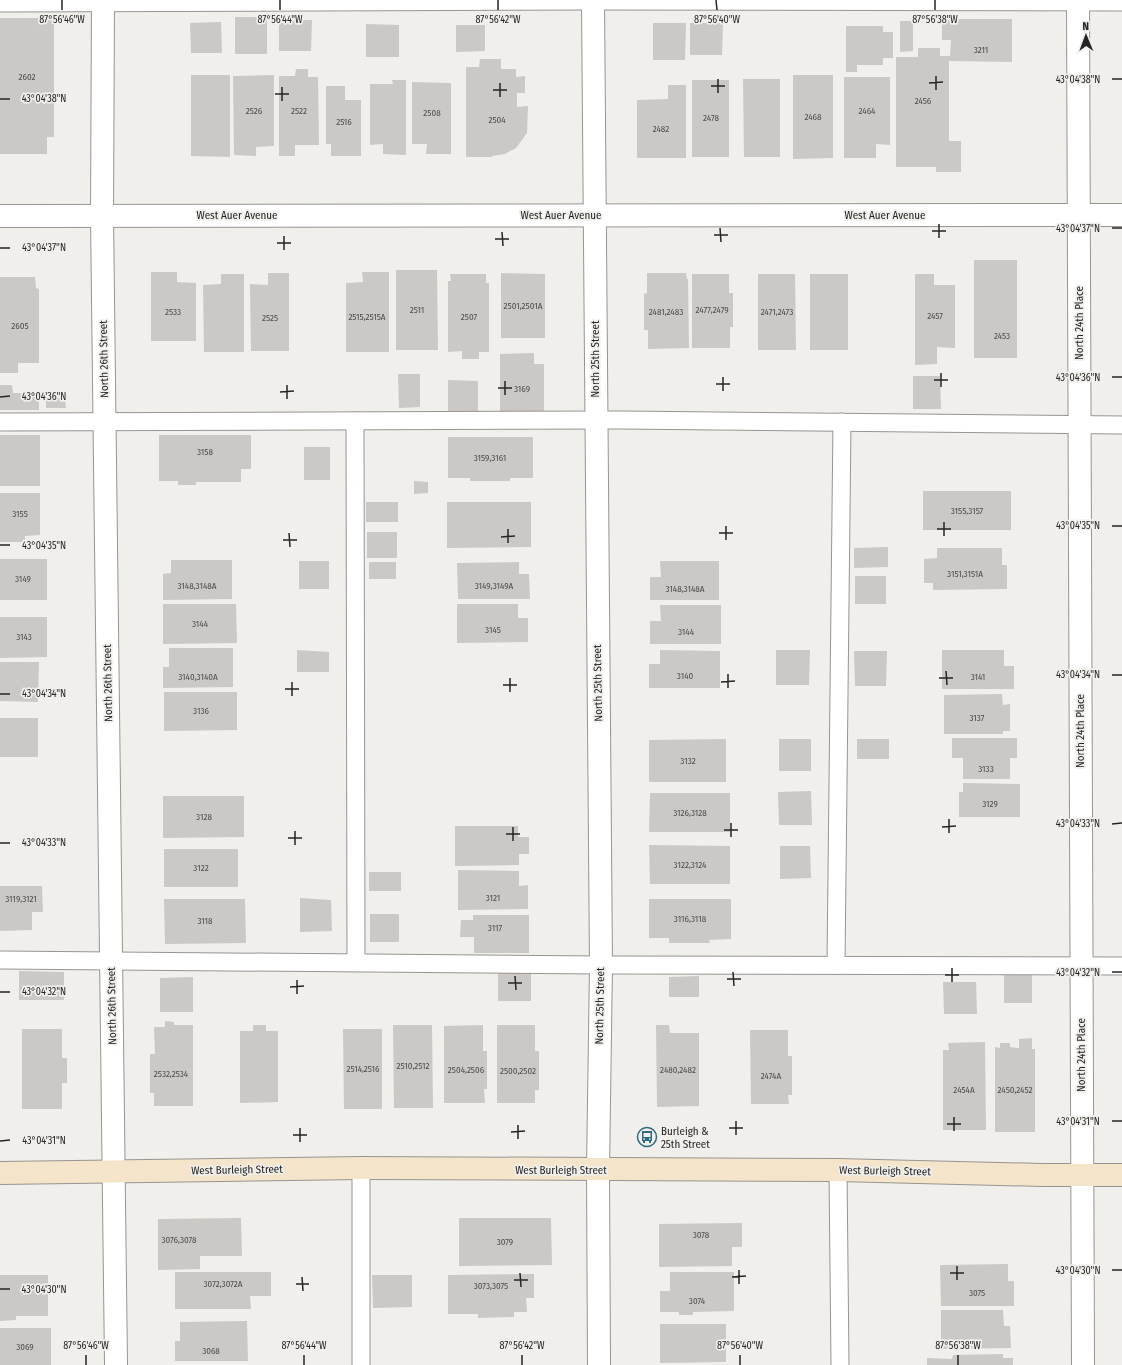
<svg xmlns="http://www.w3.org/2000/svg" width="1122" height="1365" font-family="'Fira Sans Condensed',sans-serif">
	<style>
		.building { fill: #cbc8c5 }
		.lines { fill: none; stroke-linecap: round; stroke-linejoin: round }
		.lane-casing { stroke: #979491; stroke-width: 19 }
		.street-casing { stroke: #979491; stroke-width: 24 }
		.secondary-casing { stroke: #979491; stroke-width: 24 }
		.lane { stroke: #fff; stroke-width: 17 }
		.street { stroke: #fff; stroke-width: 22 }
		.secondary { stroke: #f4e4c9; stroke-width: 22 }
		.ticks { fill: none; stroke: #262524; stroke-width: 1.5 }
		.labels { text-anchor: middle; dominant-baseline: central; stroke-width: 3.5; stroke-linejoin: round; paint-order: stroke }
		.number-label { font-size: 9px; fill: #4f4e4c }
		.street-label { font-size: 11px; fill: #262524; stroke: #f1efeb }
		.poi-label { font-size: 11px; fill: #262524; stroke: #f1efeb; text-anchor: start }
		.ticks-label { font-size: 10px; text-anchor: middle; fill: #262524; stroke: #f1efeb; stroke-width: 3.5; stroke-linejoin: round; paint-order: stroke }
	</style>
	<rect width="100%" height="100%" fill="#f1efeb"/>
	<g class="building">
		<rect x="235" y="17" width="32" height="37"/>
		<polygon points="0,18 54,18 54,137 47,137 47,154 0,154"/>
		<polygon points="942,19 1012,19 1012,62 949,61 949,141 961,141 961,172 936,172 936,167 896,167 896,57 918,57 918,48 940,48 940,56 950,56 951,40 942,40"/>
		<polygon points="279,20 312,20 311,51 279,51"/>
		<polygon points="900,21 913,21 913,51 900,52"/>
		<polygon points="221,22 222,53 191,53 190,23"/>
		<polygon points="653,23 686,23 685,60 653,60"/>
		<polygon points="690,23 723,23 722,55 690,55"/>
		<polygon points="366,24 399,25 399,57 366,57"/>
		<polygon points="456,25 485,25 485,51 456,52"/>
		<polygon points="846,26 883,26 883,32 893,32 893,58 883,58 883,65 857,65 857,72 846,72"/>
		<polygon points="480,59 501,59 501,69 516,69 516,77 525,76 525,93 517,93 517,107 528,106 527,133 516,148 505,154 492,156 492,157 466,157 466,67 479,67"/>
		<polygon points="296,69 308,69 308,77 318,77 319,145 295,145 295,156 279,156 279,76 295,76"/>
		<polygon points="191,75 230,75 230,157 191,156"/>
		<polygon points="274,75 274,146 256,147 256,156 234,155 233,76"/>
		<polygon points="793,75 833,75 833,158 793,159"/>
		<polygon points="844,77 890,77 890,145 876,144 876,158 844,158"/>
		<polygon points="743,79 780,79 780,157 744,157"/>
		<polygon points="392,80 406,80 406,155 383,154 383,144 370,145 370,84 393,84"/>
		<rect x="692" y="80" width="37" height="77"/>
		<polygon points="412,82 451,83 451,154 426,154 427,144 412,144"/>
		<polygon points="668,85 686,85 686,158 637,158 637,100 668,99"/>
		<polygon points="326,86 345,86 345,100 361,100 361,156 331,156 331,144 326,144"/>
		<rect x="974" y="260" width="43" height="98"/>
		<polygon points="396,270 437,270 438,350 396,350"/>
		<polygon points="151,272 177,272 177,282 196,283 196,341 151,341"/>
		<polygon points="362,272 389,272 389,352 346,352 346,283 363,282"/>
		<polygon points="268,273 289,273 289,351 251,351 250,284 268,285"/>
		<polygon points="501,273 545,274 545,338 501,338"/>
		<polygon points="647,273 686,273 687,279 688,279 689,348 648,349 648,330 644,330 644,294 647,293"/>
		<polygon points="221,274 244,274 244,352 204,352 203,285 221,284"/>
		<polygon points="450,274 486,274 486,283 489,283 489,352 479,352 479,359 462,359 462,351 448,352 448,281 451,281"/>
		<polygon points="692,274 729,274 729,293 733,293 733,327 730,327 730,348 692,348"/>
		<polygon points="758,274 795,274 796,350 758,350"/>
		<rect x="810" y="274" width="38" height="76"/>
		<polygon points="915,274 934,274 934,285 955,285 955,348 937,347 937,364 915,365"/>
		<polygon points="0,277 35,277 36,288 39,289 39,363 18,363 18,373 0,373"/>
		<polygon points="534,353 534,364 544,364 544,415 500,415 500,354"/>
		<polygon points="398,374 420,374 420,407 399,408"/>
		<polygon points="913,376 940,376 941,409 913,409"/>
		<polygon points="448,380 478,381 478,411 448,411"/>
		<polygon points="0,385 12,385 13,393 39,394 39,410 0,410"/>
		<polygon points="46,398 65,398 66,408 46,408"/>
		<rect x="0" y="435" width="40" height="51"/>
		<polygon points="159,435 251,435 251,469 241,469 241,482 196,482 196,485 178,485 178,481 159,481"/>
		<polygon points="448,437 533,437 533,478 510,478 510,481 470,481 470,478 448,478"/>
		<rect x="304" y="447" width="26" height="33"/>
		<polygon points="414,481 428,482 428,493 414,494"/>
		<rect x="923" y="491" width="88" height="39"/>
		<polygon points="0,493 40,493 40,535 25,536 25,542 0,542"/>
		<rect x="366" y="502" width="32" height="20"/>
		<polygon points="447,502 531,502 531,547 447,548"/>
		<rect x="367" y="532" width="30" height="26"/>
		<polygon points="888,547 888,567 854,568 854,548"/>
		<polygon points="937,548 1002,548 1002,565 1007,565 1007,589 933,590 933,583 924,583 924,559 937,558"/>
		<rect x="0" y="559" width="47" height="41"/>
		<polygon points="171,560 232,560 232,599 163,600 163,574 171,573"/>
		<rect x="299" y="561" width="30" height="28"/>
		<polygon points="660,561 719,561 719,600 650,600 650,577 661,577"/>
		<rect x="369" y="562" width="27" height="17"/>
		<polygon points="519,562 519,574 529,574 530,599 458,599 457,563"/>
		<rect x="855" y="576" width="31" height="28"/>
		<polygon points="163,604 236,604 237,643 163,644"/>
		<polygon points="457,604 518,604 518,618 528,618 528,642 457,643"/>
		<polygon points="660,605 721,605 721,644 650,644 650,621 661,621"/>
		<polygon points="0,617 47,617 47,657 0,658"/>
		<polygon points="169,648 233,648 233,687 163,688 163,667 169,667"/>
		<polygon points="297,650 329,652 329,672 297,672"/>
		<polygon points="660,650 720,651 720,688 649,688 649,664 660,664"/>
		<polygon points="776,650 810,650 809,685 776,685"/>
		<polygon points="942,650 1004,650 1004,666 1014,666 1014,689 942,689"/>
		<polygon points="854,651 887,651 886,686 855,686"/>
		<polygon points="0,662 39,662 38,702 0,701"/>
		<polygon points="164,692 237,692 237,730 164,731"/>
		<polygon points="1002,694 1003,705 1010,704 1010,731 1003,731 1003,734 944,734 944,695"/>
		<rect x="0" y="718" width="38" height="39"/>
		<polygon points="952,738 1017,738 1017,758 1010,758 1010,779 963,779 963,758 952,758"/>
		<polygon points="726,739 726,782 649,782 649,740"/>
		<rect x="779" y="739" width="32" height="32"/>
		<rect x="857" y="739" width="32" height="20"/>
		<polygon points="963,783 1020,784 1020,817 959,817 959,792 963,792"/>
		<polygon points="811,791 812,825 779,825 778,792"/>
		<polygon points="650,793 730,793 730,832 649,832"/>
		<polygon points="163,796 244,796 244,837 163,838"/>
		<polygon points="455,826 518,826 518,837 529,837 529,854 519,854 519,865 455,866"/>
		<polygon points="649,845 730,846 730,884 650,884"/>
		<polygon points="780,846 810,846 811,878 780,879"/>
		<rect x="164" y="849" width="74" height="38"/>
		<polygon points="458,870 519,871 519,886 528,885 528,909 458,910"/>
		<rect x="369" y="872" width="32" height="19"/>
		<polygon points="0,886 42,886 43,912 32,912 32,930 0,931"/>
		<polygon points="300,898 331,900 332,931 300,932"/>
		<polygon points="164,899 245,899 246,943 165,944"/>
		<polygon points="649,899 731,899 731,939 709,940 710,943 669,943 669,938 649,938"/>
		<rect x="370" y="914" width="29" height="28"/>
		<polygon points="473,915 529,915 529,953 474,953 474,937 460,937 461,920 473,920"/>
		<rect x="498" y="970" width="33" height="31"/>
		<polygon points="19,971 64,972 64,1000 19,1000"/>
		<rect x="1004" y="975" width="28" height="28"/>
		<polygon points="699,976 699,997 669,997 669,977"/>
		<polygon points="193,977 193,1012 160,1012 160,978"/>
		<polygon points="943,982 976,982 977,1014 944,1014"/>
		<polygon points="165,1021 174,1022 174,1025 193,1025 193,1106 154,1106 154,1093 150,1093 150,1054 155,1054 154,1027 165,1027"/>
		<polygon points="253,1025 266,1025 266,1031 278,1031 278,1102 240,1103 240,1031 253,1031"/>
		<polygon points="393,1025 432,1025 433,1108 394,1108"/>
		<polygon points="483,1025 483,1051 487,1051 487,1089 484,1089 485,1103 444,1103 444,1026"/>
		<polygon points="497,1025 535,1025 535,1051 539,1051 539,1090 535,1090 535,1103 497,1103"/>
		<polygon points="656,1025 669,1025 670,1033 699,1033 699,1106 657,1107"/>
		<polygon points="22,1029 62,1029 62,1058 67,1058 67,1083 62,1083 62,1109 22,1109"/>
		<polygon points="343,1029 382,1029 382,1109 344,1109"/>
		<polygon points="750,1030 788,1030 788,1056 792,1056 792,1095 788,1095 789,1104 751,1104"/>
		<polygon points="1032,1038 1032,1049 1035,1049 1035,1132 995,1132 995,1047 1000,1048 1000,1043 1010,1043 1010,1047 1019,1048 1019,1039"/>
		<polygon points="985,1042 986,1130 943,1130 943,1050 949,1050 948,1043"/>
		<polygon points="241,1218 242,1256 200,1256 200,1269 158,1270 158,1219"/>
		<polygon points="459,1218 551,1218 552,1265 459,1266"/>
		<polygon points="742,1223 742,1247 732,1247 732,1266 659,1267 659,1224"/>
		<polygon points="1008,1264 1008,1281 1014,1281 1014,1306 941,1306 940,1265"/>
		<polygon points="175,1272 271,1272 271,1296 250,1296 251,1309 175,1309"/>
		<polygon points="670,1272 734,1272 734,1311 693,1312 693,1315 679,1315 679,1312 660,1312 660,1291 670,1291"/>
		<polygon points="534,1274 534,1298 526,1298 527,1312 514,1312 514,1317 478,1318 478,1314 448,1314 448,1275"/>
		<polygon points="0,1275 48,1275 48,1316 16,1316 16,1320 0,1321"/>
		<polygon points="372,1275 412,1275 412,1307 373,1308"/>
		<polygon points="941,1310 1003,1310 1004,1326 1010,1326 1011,1348 941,1349"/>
		<polygon points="247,1321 248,1361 175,1361 175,1341 180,1341 180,1322"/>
		<polygon points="660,1324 726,1324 726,1362 660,1363"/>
		<rect x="0" y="1328" width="51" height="37"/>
		<polygon points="1003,1354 1003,1358 1013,1358 1013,1365 927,1365 927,1358 952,1359 953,1355"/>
	</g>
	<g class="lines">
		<defs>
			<g id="lane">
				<polyline points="0,3 593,1 1122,2"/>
				<polyline points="355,421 356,962"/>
				<polyline points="0,422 623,420 1122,425"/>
				<polyline points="0,960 601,965 1122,966"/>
				<polyline points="836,965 842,422"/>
				<polyline points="361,1168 361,1365"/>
				<polyline points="838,1170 840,1365"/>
			</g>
			<g id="street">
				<polyline points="103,0 102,216 116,1365"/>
				<polyline points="593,0 601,965 598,1170 599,1365"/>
				<polyline points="1078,0 1083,1365"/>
				<polyline points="0,216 1122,215"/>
			</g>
			<polyline id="secondary" points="0,1173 361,1168 838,1170 1043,1175 1122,1175"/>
		</defs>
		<use href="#lane" class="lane-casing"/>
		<use href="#street" class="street-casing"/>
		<use href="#secondary" class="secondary-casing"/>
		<use href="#lane" class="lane"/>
		<use href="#street" class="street"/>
		<use href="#secondary" class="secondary"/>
	</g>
	<path class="ticks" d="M62 0V10M280 0V10M498 0V10M716 0 717 10M935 0V10M936 76V90M718 79V93M1112 79H1122M500 83V97M929 83 943 82M711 86H725M282 87V101M493 90H507M275 94H289M0 99H10M939 224V238M720 228 721 242M1112 228H1122M932 231H946M502 232 503 246M714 235H728M284 236V250M495 239H509M277 243H291M0 248H10M941 373V387M723 377V391M1112 377H1122M934 380H948M505 381V395M716 384H730M287 385V399M498 388H512M280 392 294 391M0 397 10 396M944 522V536M726 526V540M1112 526H1122M508 529V543M937 529H951M289 533 290 547M719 533H733M501 537 515 536M283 540H297M0 545H10M946 671 947 685M728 674V688M1112 675H1122M510 678V692M939 678H953M292 682V696M721 682 735 681M503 685H517M285 689H299M0 694H10M949 819V833M731 823V837M1112 824 1122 823M513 827V841M942 827 956 826M724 830H738M295 831V845M506 834H520M288 838H302M0 843H10M952 968V982M733 972 734 986M1112 972H1122M945 975H959M515 976 516 990M727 979H741M297 980V994M508 983H522M290 987 304 986M0 992H10M954 1117V1131M736 1121V1135M1112 1121H1122M947 1124H961M518 1125V1139M300 1128V1142M729 1128H743M511 1132 525 1131M293 1135H307M0 1141 10 1140M957 1266V1280M739 1270V1284M1112 1270H1122M520 1273 521 1287M950 1273H964M302 1277 303 1291M732 1277 746 1276M514 1280H528M296 1284H309M0 1289H10M86 1355V1365M304 1355V1365M522 1355V1365M740 1355V1365M958 1355V1365"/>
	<defs>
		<symbol id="bus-ring" viewBox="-11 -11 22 22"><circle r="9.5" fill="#f1efeb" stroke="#306982" stroke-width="1.5"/><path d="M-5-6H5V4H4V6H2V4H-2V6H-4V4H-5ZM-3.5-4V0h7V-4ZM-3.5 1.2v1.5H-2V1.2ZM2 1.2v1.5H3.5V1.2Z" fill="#306982"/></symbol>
	</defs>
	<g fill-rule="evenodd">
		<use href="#bus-ring" x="636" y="1126" width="22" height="22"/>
	</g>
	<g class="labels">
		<g class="number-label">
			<text x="981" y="50">3211</text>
			<text x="27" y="77">2602</text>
			<text x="923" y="101">2456</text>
			<text x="254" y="111">2526</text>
			<text x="299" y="111">2522</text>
			<text x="867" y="111">2464</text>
			<text x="432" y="113">2508</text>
			<text x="813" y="117">2468</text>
			<text x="711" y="118">2478</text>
			<text x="497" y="120">2504</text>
			<text x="344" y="122">2516</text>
			<text x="661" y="129">2482</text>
			<text x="523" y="306">2501,2501A</text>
			<text x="417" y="310">2511</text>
			<text x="712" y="310">2477,2479</text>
			<text x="173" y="312">2533</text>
			<text x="666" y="312">2481,2483</text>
			<text x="777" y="312">2471,2473</text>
			<text x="935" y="316">2457</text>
			<text x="367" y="317">2515,2515A</text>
			<text x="469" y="317">2507</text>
			<text x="270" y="318">2525</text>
			<text x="20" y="326">2605</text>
			<text x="1002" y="336">2453</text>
			<text x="522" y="389">3169</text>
			<text x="205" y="452">3158</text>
			<text x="490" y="458">3159,3161</text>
			<text x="967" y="511">3155,3157</text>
			<text x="20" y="514">3155</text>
			<text x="965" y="574">3151,3151A</text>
			<text x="23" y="579">3149</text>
			<text x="197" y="586">3148,3148A</text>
			<text x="494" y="586">3149,3149A</text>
			<text x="685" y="589">3148,3148A</text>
			<text x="200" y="624">3144</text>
			<text x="493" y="630">3145</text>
			<text x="686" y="632">3144</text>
			<text x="24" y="637">3143</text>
			<text x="685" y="676">3140</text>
			<text x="198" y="677">3140,3140A</text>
			<text x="978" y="677">3141</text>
			<text x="201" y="711">3136</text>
			<text x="977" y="718">3137</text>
			<text x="688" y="761">3132</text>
			<text x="986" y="769">3133</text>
			<text x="990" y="804">3129</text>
			<text x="690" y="813">3126,3128</text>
			<text x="204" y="817">3128</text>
			<text x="690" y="865">3122,3124</text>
			<text x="201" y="868">3122</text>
			<text x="493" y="898">3121</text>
			<text x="21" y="899">3119,3121</text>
			<text x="690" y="919">3116,3118</text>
			<text x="205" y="921">3118</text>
			<text x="495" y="928">3117</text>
			<text x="413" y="1066">2510,2512</text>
			<text x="363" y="1069">2514,2516</text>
			<text x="466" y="1070">2504,2506</text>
			<text x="678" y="1070">2480,2482</text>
			<text x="518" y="1071">2500,2502</text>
			<text x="171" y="1074">2532,2534</text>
			<text x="771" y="1076">2474A</text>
			<text x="964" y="1090">2454A</text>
			<text x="1015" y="1090">2450,2452</text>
			<text x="701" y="1235">3078</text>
			<text x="179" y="1240">3076,3078</text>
			<text x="505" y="1242">3079</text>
			<text x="223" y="1284">3072,3072A</text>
			<text x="491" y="1286">3073,3075</text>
			<text x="977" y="1293">3075</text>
			<text x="697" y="1301">3074</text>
			<text x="25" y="1347">3069</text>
			<text x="211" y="1351">3068</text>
		</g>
		<g class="street-label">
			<text x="237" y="215">West Auer Avenue</text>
			<text x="561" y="215">West Auer Avenue</text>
			<text x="885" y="215">West Auer Avenue</text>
			<text transform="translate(1079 323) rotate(-90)">North 24th Place</text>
			<text transform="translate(104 359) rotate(-91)">North 26th Street</text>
			<text transform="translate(595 359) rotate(-90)">North 25th Street</text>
			<text transform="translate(108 683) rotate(-91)">North 26th Street</text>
			<text transform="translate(598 683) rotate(-91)">North 25th Street</text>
			<text transform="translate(1080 731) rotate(-90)">North 24th Place</text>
			<text transform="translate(112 1006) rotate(-91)">North 26th Street</text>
			<text transform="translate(600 1006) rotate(-89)">North 25th Street</text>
			<text transform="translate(1081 1055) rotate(-90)">North 24th Place</text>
			<text transform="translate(237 1170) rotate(-1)">West Burleigh Street</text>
			<text x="561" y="1170">West Burleigh Street</text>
			<text transform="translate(885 1171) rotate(1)">West Burleigh Street</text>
		</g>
		<g class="poi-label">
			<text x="661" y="1131">Burleigh &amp;<tspan x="661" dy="13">25th Street</tspan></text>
		</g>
	</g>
	<g class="ticks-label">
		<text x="62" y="23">87°56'46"W</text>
		<text x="280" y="23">87°56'44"W</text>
		<text x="498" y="23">87°56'42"W</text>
		<text x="717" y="23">87°56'40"W</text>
		<text x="935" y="23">87°56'38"W</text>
		<text x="1078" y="83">43°04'38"N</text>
		<text x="44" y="102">43°04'38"N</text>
		<text x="1078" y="232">43°04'37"N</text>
		<text x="44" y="251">43°04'37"N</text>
		<text x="1078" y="381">43°04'36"N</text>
		<text x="44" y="400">43°04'36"N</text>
		<text x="1078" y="529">43°04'35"N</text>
		<text x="44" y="549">43°04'35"N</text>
		<text x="1078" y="678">43°04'34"N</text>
		<text x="44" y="697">43°04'34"N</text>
		<text x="1078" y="827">43°04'33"N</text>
		<text x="44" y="846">43°04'33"N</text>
		<text x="1078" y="976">43°04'32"N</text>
		<text x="44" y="995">43°04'32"N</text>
		<text x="1078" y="1125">43°04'31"N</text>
		<text x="44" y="1144">43°04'31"N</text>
		<text x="1078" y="1274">43°04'30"N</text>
		<text x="44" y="1293">43°04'30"N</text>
		<text x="86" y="1349">87°56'46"W</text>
		<text x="304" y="1349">87°56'44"W</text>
		<text x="522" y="1349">87°56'42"W</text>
		<text x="740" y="1349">87°56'40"W</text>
		<text x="958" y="1349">87°56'38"W</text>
	</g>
	<g transform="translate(1086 36) rotate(359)" stroke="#f1efeb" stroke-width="3" paint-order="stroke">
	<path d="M0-3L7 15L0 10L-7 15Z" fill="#262524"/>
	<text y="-6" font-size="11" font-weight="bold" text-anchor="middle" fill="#262524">N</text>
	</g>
</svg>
